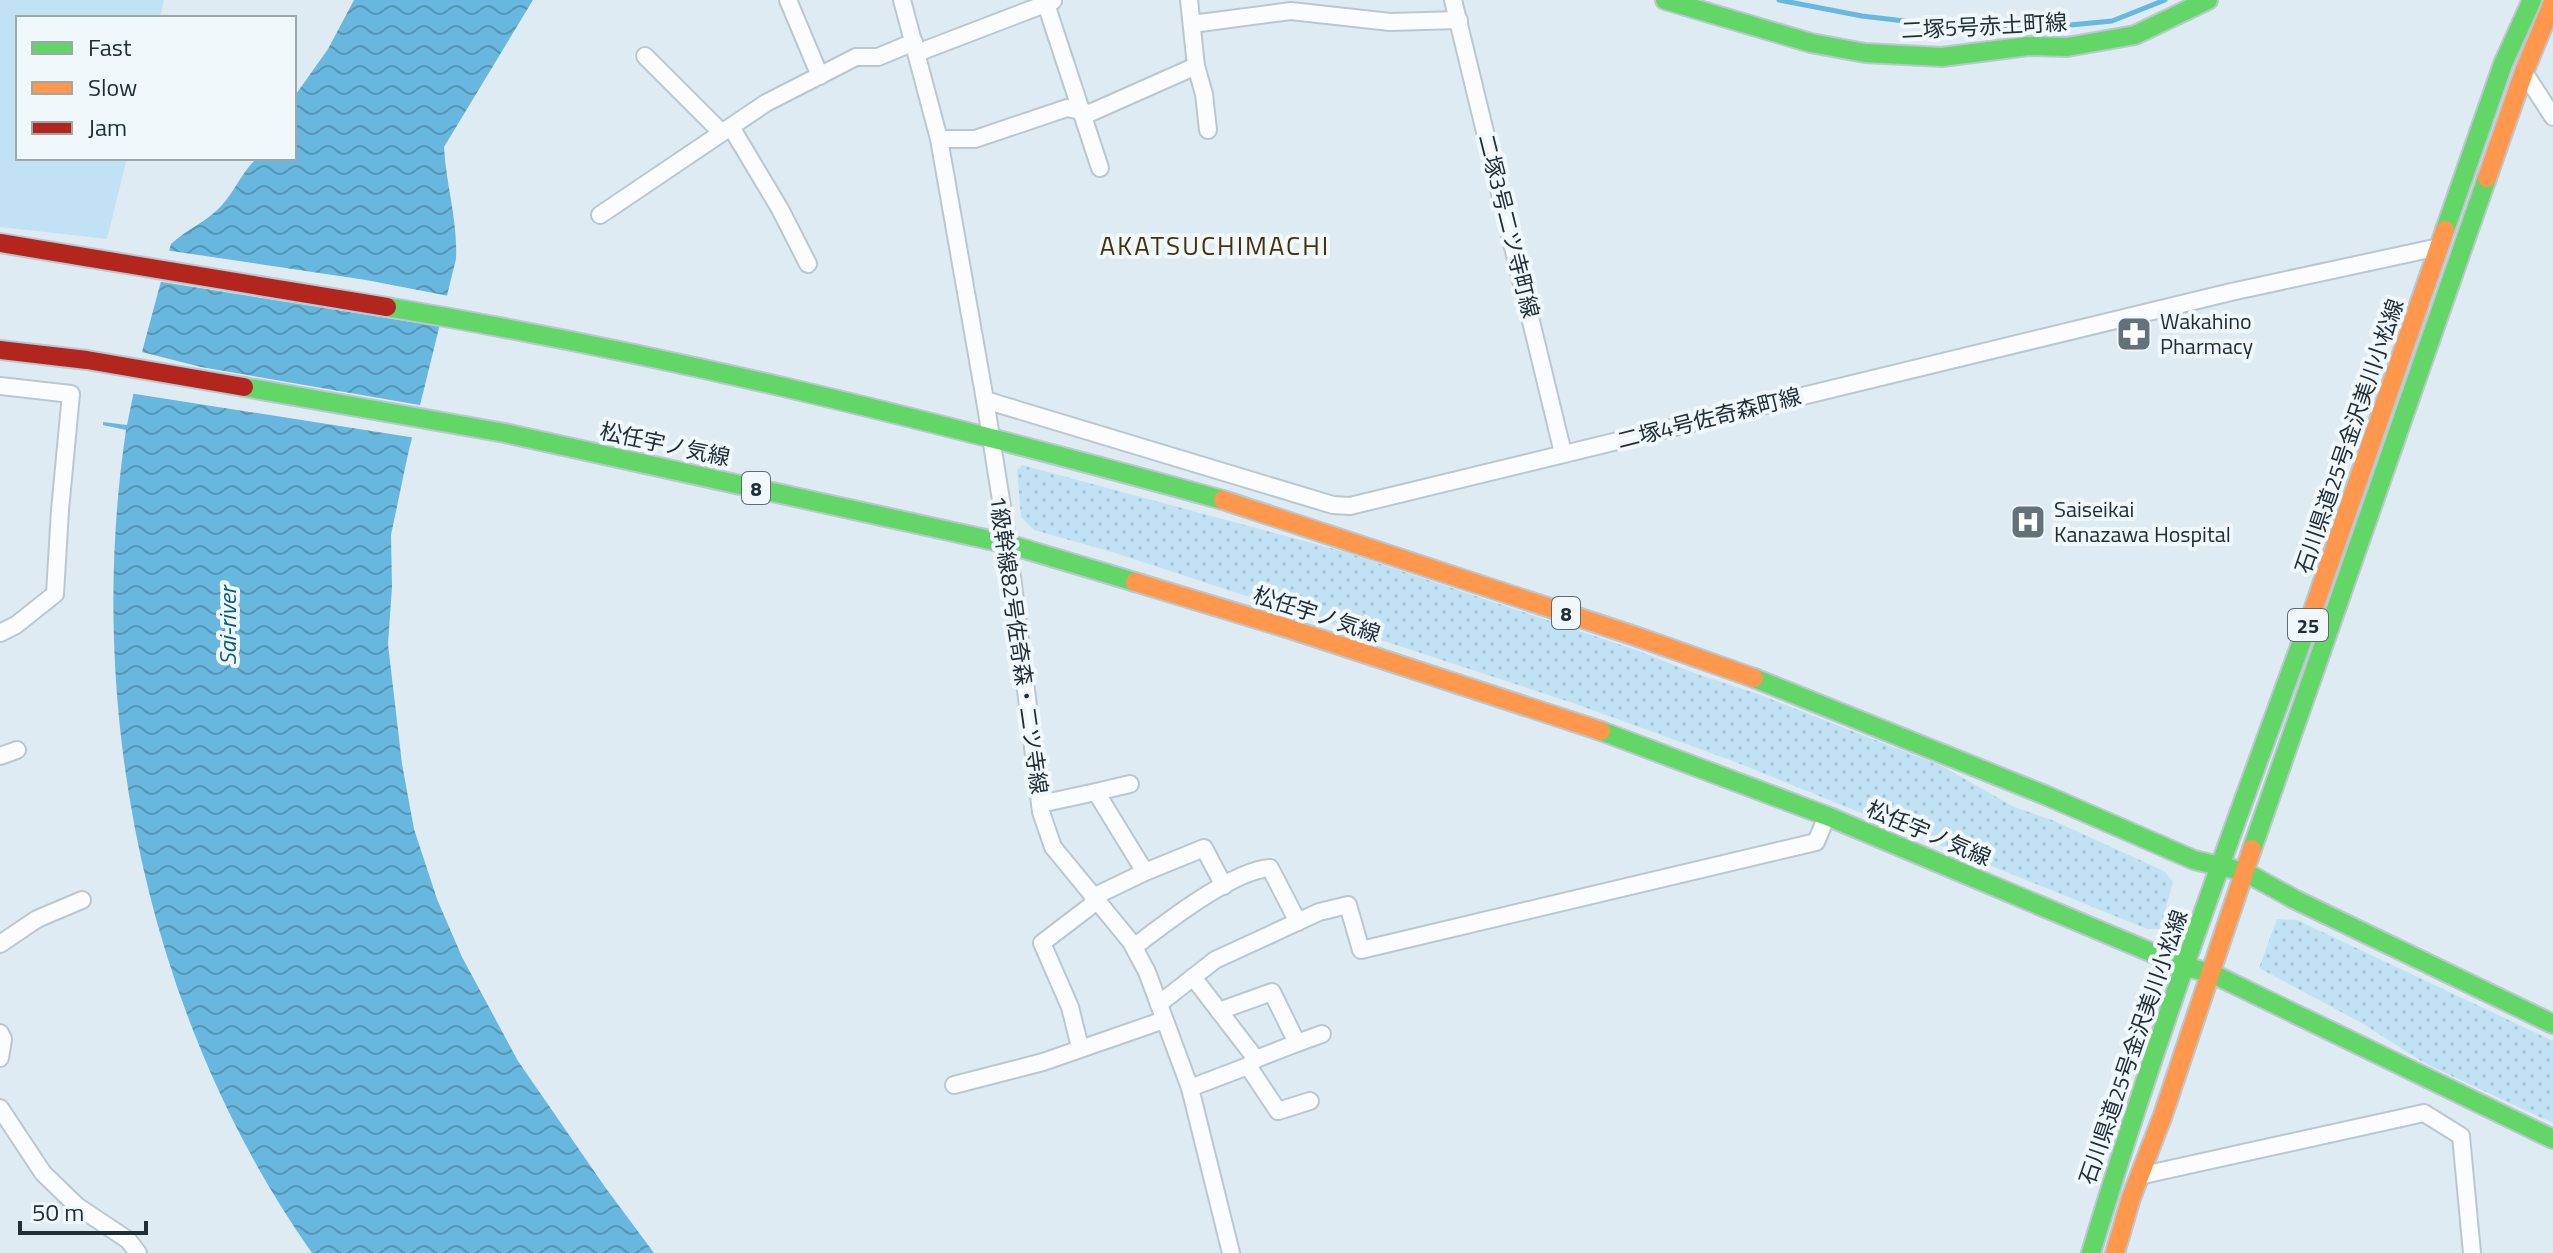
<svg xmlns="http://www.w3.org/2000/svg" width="2553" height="1253" font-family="'Titillium Web','Noto Sans JP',sans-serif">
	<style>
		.grass { fill: url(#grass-dots) }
		.park { fill: #c1e2f5 }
		.water { fill: url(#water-waves) }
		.pier { fill: #dfebf3 }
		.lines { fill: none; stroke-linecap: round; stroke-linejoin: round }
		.stream { stroke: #68b7de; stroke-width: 5 }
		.street-casing { stroke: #bbc7cf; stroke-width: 20 }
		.fast-casing { stroke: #bbc7cf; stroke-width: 22 }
		.slow-casing { stroke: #bbc7cf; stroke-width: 22 }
		.jam-casing { stroke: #bbc7cf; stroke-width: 22 }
		.street { stroke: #fafcfd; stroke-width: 16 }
		.fast { stroke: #63d668; stroke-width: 18 }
		.slow { stroke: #ff974d; stroke-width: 18 }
		.jam { stroke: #b3261e; stroke-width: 18 }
		.labels { text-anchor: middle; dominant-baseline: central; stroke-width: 8; stroke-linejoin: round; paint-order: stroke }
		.shield { fill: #f0f8fc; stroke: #5e6b72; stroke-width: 2 }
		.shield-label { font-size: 20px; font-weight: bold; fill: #202f37 }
		.street-label { font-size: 22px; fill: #202f37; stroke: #f0f8fc }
		.poi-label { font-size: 22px; fill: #202f37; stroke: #f0f8fc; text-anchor: start }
		.water-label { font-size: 24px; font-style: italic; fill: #045a7e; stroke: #f0f8fc }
		.quarter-label { font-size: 26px; letter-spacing: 2px; fill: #433109; stroke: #f0f8fc }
	</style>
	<defs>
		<pattern id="grass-dots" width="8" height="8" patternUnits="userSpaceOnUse" patternTransform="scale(2)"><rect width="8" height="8" fill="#c1e2f5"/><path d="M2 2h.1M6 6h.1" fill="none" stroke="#a6c2d3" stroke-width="1.8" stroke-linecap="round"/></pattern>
		<pattern id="water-waves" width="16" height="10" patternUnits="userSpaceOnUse" patternTransform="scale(2)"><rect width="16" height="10" fill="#68b7de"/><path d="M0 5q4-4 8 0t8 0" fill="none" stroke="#5595b5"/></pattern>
	</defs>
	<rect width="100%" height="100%" fill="#dfebf3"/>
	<g class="grass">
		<polygon points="1022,465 1345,552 1636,650 1697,674 1755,693 1942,766 2014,807 2052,820 2164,871 2173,882 2160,929 2147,929 1733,761 1573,703 1112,552 1034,530 1021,517 1017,470"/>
		<polygon points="2277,919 2297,920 2553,1041 2553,1123 2426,1064 2360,1022 2259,968"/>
	</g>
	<polygon class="park" points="0,0 164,0 160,18 18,18 18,158 127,158 107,239 0,227"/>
	<path class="water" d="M354 0H533L444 147C446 185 458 221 456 259L408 454 391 535 392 587 388 644 402 764 414 829 437 899 462 957 518 1061 605 1187 654 1253H312C147 1019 84 712 126 430L103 425V422L127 425 142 352 171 244C187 229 208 221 222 205 236 189 242 172 257 158H294V97L328 49Z"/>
	<g class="pier">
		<polygon points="165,250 366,280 449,296 443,327 156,281"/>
		<polygon points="138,351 201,367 425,406 416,438 129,393"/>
	</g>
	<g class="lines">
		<polyline class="stream" points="1779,0 1862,16 1947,26 2060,26 2112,21 2165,0"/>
		<defs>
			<g id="street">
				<polyline points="788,0 820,76"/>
				<polyline points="902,0 939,139 985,400 1008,544 1041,812 1053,847 1131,942 1147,972 1190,1088 1231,1253"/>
				<polyline points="1189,0 1196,66 1204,94 1208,130"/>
				<polyline points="1453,0 1563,453"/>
				<polyline points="1046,4 1100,168"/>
				<polyline points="1192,24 1291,11 1390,22 1459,20"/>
				<polyline points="917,53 1053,1"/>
				<polyline points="645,56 721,132"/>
				<polyline points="2524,72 2553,117"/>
				<polyline points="731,127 780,209 808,264"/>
				<polyline points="939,139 975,139 1067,108 1090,113 1196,66"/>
				<polyline points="600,215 766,103 856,57 878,57 914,42"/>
				<polyline points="0,386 71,394 60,510 55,594 16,625 0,633"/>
				<polyline points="985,400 1333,505 1350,506 2231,292 2439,247"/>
				<polyline points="0,756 17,750"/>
				<polyline points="1096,792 1130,784"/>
				<polyline points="1040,804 1096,792 1145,872"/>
				<polyline points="1093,897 1145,872 1204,848 1224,886"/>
				<polyline points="0,944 37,919 82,900"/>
				<path d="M1134 947C1164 924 1233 870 1270 868L1298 922"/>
				<polyline points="1159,1004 1215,960 1319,912 1348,905 1361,950 1816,842 1827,816"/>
				<polyline points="1219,1011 1272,992 1297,1043 1256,1059"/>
				<polyline points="0,1033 3,1039 0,1058"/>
				<polyline points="1297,1043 1322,1034"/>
				<polyline points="1080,1047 1070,1007 1042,943 1097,901"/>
				<polyline points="1248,1066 1278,1111 1310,1101"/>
				<polyline points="954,1085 1043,1062 1164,1020"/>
				<polyline points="1190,1088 1248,1066 1256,1059 1193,977"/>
				<polyline points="0,1108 43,1173 77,1206 128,1240 138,1253"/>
				<polyline points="2139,1176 2424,1113 2461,1136 2472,1253"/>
			</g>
			<g id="fast">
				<polyline points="1665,0 1811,43 1865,53 1942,57 2028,46 2067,47 2135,35 2208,0"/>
				<polyline points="2445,230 2503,64 2532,0"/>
				<path d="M387 307C669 354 947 424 1223 500"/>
				<polyline points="244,387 505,433 1008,544 1135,582"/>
				<polyline points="1754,678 2045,795 2194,860 2245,872 2294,899 2553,1024"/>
				<polyline points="1601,731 1827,816 2186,967 2211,973 2553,1139"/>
				<polyline points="2252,849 2487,178"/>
				<path d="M2091 1253C2155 1039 2233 829 2310 619"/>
			</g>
			<g id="slow">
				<polyline points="2487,178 2524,72 2553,2"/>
				<polyline points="1223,500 1638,637 1754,678"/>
				<polyline points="1135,582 1290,629 1601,731"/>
				<polyline points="2310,619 2445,230"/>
				<polyline points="2115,1253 2131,1198 2163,1115 2252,849"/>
			</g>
			<g id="jam">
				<polyline points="0,243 387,307"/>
				<polyline points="0,350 87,360 244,387"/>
			</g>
		</defs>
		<use href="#street" class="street-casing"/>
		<use href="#fast" class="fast-casing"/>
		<use href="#slow" class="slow-casing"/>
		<use href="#jam" class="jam-casing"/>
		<use href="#street" class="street"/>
		<use href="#fast" class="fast"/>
		<use href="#slow" class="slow"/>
		<use href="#jam" class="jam"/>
	</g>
	<defs>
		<symbol id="pharmacy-square" viewBox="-11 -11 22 22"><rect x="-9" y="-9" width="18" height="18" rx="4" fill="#637179" stroke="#f0f8fc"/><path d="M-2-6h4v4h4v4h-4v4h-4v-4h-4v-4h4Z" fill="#fff"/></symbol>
		<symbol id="hospital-square" viewBox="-11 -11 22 22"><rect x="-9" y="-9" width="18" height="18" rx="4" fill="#637179" stroke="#f0f8fc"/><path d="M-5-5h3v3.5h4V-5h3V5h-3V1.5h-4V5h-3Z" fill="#fff"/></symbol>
	</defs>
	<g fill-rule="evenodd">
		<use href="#pharmacy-square" x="2114" y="314" width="40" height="40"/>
		<use href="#hospital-square" x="2008" y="502" width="40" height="40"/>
	</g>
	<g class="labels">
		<g class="shield">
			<rect x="742" y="472" width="28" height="32" rx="6"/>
			<rect x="1552" y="597" width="28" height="32" rx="6"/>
			<rect x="2288" y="609" width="40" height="32" rx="6"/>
		</g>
		<g class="shield-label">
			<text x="756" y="488">8</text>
			<text x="1566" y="613">8</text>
			<text x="2308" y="625">25</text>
		</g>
		<g class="street-label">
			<text transform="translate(1984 26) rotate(-3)">二塚5号赤土町線</text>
			<text transform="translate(1509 226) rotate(76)">二塚3号二ツ寺町線</text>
			<text transform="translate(1709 418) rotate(-14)">二塚4号佐奇森町線</text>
			<text transform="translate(2349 436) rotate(-71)">石川県道25号金沢美川小松線</text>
			<text transform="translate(665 444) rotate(12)">松任宇ノ気線</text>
			<text transform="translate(1317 614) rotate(18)">松任宇ノ気線</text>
			<text transform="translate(1019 645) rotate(82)">1級幹線82号佐奇森・二ツ寺線</text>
			<text transform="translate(1929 833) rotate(23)">松任宇ノ気線</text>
			<text transform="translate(2133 1047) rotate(-71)">石川県道25号金沢美川小松線</text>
		</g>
		<g class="poi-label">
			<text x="2160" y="321">Wakahino<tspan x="2160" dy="25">Pharmacy</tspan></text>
			<text x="2054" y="509">Saiseikai<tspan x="2054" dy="25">Kanazawa Hospital</tspan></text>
		</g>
		<g class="water-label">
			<text transform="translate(227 626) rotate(-90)">Sai-river</text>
		</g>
		<g class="quarter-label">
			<text x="1215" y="245">AKATSUCHIMACHI</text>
		</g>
	</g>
	<rect x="16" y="16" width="280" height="144" fill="#f0f8fc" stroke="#9da8ad" stroke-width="2"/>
	<rect x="32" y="42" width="40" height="12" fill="#63d668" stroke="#9da8ad" stroke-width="2"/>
	<text x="88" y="56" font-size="24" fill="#202f37">Fast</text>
	<rect x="32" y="82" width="40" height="12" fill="#ff974d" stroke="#9da8ad" stroke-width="2"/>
	<text x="88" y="96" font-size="24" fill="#202f37">Slow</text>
	<rect x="32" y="122" width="40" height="12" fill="#b3261e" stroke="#9da8ad" stroke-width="2"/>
	<text x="88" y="136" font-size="24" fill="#202f37">Jam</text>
	<path d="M20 1221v12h126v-12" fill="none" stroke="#202f37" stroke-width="4"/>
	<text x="32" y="1221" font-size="24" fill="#202f37" stroke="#f0f8fc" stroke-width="6" paint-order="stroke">50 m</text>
</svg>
